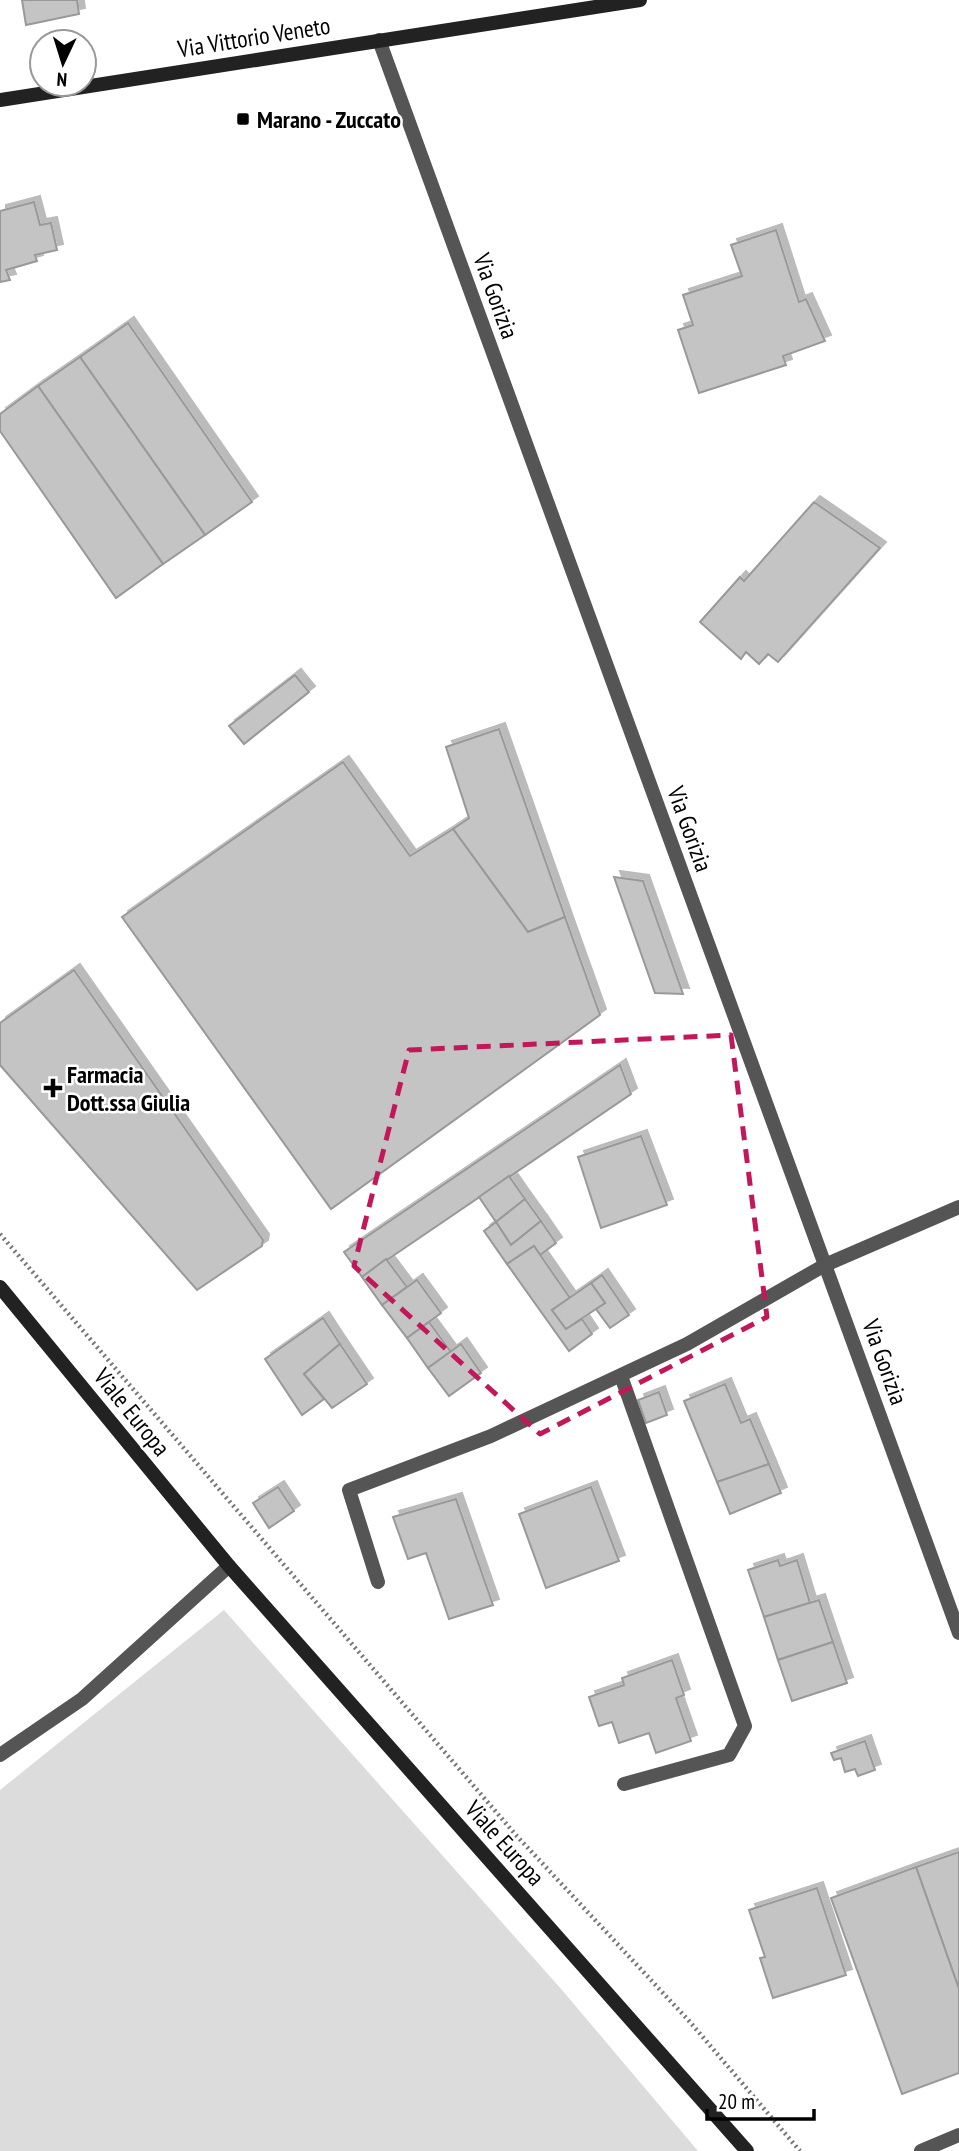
<svg xmlns="http://www.w3.org/2000/svg" width="959" height="2151" font-family="'PT Sans Narrow',sans-serif">
	<style>
		.green { fill: #dcdcdc }
		.building { fill: #c4c4c4; stroke: #999; stroke-width: 2; filter: url(#shadow) }
		.lines { fill: none; stroke-linecap: round; stroke-linejoin: round }
		.path { stroke: #777; stroke-width: 4.5; stroke-dasharray: 2 3.5; stroke-linecap: butt }
		.street { stroke: #555; stroke-width: 14 }
		.secondary { stroke: #222; stroke-width: 14 }
		.marked { fill: none; stroke: #c2185b; stroke-width: 5; stroke-dasharray: 14 9; stroke-linejoin: round }
		.poi-dot { fill: #000; stroke: #fff; stroke-width: 2.5 }
		.labels { text-anchor: middle; dominant-baseline: central; stroke-width: 5; stroke-linejoin: round; paint-order: stroke }
		.street-label { font-size: 24px; fill: #000; stroke: #fff }
		.poi-label { font-size: 24px; font-weight: bold; fill: #000; stroke: #fff; text-anchor: start }
	</style>
	<defs>
		<filter id="shadow"><feDropShadow dx="6" dy="-6" stdDeviation="0" flood-color="#0004"/></filter>
	</defs>
	<rect width="100%" height="100%" fill="#fff"/>
	<polygon class="green" points="224,1610 562,1990 698,2151 0,2151 0,1790"/>
	<g class="building">
		<polygon points="22,0 77,0 79,14 26,25"/>
		<polygon points="34,202 40,225 51,223 57,250 35,255 37,261 6,270 10,280 0,282 0,211"/>
		<polygon points="776,230 799,302 806,299 825,341 783,356 786,365 699,393 678,330 693,325 683,295 742,276 731,245"/>
		<polygon points="128,323 252,502 205,535 80,357"/>
		<polygon points="80,357 205,535 163,564 38,386"/>
		<polygon points="38,386 163,564 116,598 0,431 0,414"/>
		<polygon points="814,502 880,548 778,662 768,654 759,664 746,652 741,659 700,622 740,577 744,581"/>
		<polygon points="295,675 309,692 244,744 229,726"/>
		<polygon points="499,729 565,917 528,932 453,829 469,818 446,747"/>
		<polygon points="343,762 410,856 453,829 528,932 565,917 600,1015 331,1209 122,917"/>
		<polygon points="614,877 643,881 683,994 655,993"/>
		<polygon points="74,970 263,1240 262,1246 197,1290 0,1065 0,1023"/>
		<polygon points="620,1065 631,1094 362,1277 344,1252"/>
		<polygon points="641,1136 667,1205 601,1228 578,1157"/>
		<polygon points="509,1176 525,1199 496,1222 479,1197"/>
		<polygon points="525,1199 541,1221 511,1245 496,1222"/>
		<polygon points="541,1221 556,1243 540,1255 534,1246 507,1264 484,1231 496,1222 511,1245"/>
		<polygon points="534,1246 570,1298 552,1310 566,1329 582,1319 592,1334 569,1351 507,1264"/>
		<polygon points="386,1259 407,1287 382,1305 362,1277"/>
		<polygon points="602,1275 629,1315 610,1328 596,1309 605,1303 591,1283"/>
		<polygon points="417,1280 441,1313 407,1338 382,1305"/>
		<polygon points="591,1283 605,1303 566,1329 552,1310"/>
		<polygon points="323,1318 340,1344 304,1374 324,1399 302,1415 265,1359"/>
		<polygon points="429,1322 451,1352 428,1368 407,1338"/>
		<polygon points="340,1344 367,1384 332,1408 304,1374"/>
		<polygon points="461,1344 481,1373 449,1396 428,1368"/>
		<polygon points="725,1384 741,1423 750,1419 769,1464 717,1482 684,1401"/>
		<polygon points="659,1392 667,1415 646,1423 638,1400"/>
		<polygon points="769,1464 781,1493 730,1514 717,1482"/>
		<polygon points="278,1487 294,1511 269,1528 253,1503"/>
		<polygon points="591,1487 619,1561 546,1588 519,1514"/>
		<polygon points="456,1499 493,1605 449,1619 426,1553 408,1559 393,1517"/>
		<polygon points="778,1560 780,1566 797,1560 810,1603 764,1617 748,1570"/>
		<polygon points="819,1600 833,1642 778,1660 764,1617"/>
		<polygon points="833,1642 847,1683 792,1701 778,1660"/>
		<polygon points="672,1660 684,1695 676,1698 691,1741 656,1753 649,1733 619,1743 612,1722 599,1726 589,1697 624,1685 622,1678"/>
		<polygon points="865,1741 875,1770 858,1776 855,1769 845,1772 841,1758 834,1760 831,1753"/>
		<polygon points="959,1852 959,1989 916,1867"/>
		<polygon points="916,1867 959,1989 959,2073 902,2094 831,1898"/>
		<polygon points="817,1888 846,1975 773,1998 760,1958 765,1957 749,1910"/>
	</g>
	<g class="lines">
		<polyline class="path" points="0,1234 515,1834 690,2022 800,2151"/>
		<g class="street">
			<polyline points="379,40 959,1633"/>
			<polyline points="621,1376 745,1726 729,1755 624,1784"/>
			<polyline points="378,1582 349,1490 491,1436 687,1344 825,1265 959,1207"/>
			<polyline points="0,1755 82,1699 229,1566"/>
			<polyline points="921,2151 959,2135"/>
		</g>
		<g class="secondary">
			<polyline points="0,100 640,0"/>
			<polyline points="0,1287 229,1566 747,2151"/>
		</g>
	</g>
	<path class="marked" d="M731 1035 767 1317 540 1434 354 1266 409 1050Z"/>
	<g class="poi-dot">
		<rect x="236" y="112" width="14" height="14" rx="3.5"/>
		<path d="M49.5 1077.5h7v7h7v7h-7v7h-7v-7h-7v-7h7z"/>
	</g>
	<g class="labels">
		<g class="street-label">
			<text transform="translate(254 37) rotate(-9)">Via Vittorio Veneto</text>
			<text transform="translate(496 296) rotate(70)">Via Gorizia</text>
			<text transform="translate(690 829) rotate(70)">Via Gorizia</text>
			<text transform="translate(885 1362) rotate(70)">Via Gorizia</text>
			<text transform="translate(132 1412) rotate(51)">Viale Europa</text>
			<text transform="translate(505 1843) rotate(48)">Viale Europa</text>
		</g>
		<g class="poi-label">
			<text x="257" y="119">Marano - Zuccato</text>
			<text x="67" y="1074">Farmacia<tspan x="67" dy="28">Dott.ssa Giulia</tspan></text>
		</g>
	</g>
	<g transform="translate(63 63) rotate(184)"><circle r="33" fill="#ffffff" stroke="#999999" stroke-width="2"/>
	<path d="M0-5L12 26L0 18L-12 26Z" fill="#000000"/>
	<text y="-10" font-size="19" font-weight="bold" text-anchor="middle" fill="#000000">N</text>
	</g>
	<path d="M707 2109v10h107v-10" fill="none" stroke="#000000" stroke-width="3.5"/>
	<text x="718" y="2109" font-size="21" fill="#000000" stroke="#ffffff" stroke-width="5" paint-order="stroke">20 m</text>
</svg>
